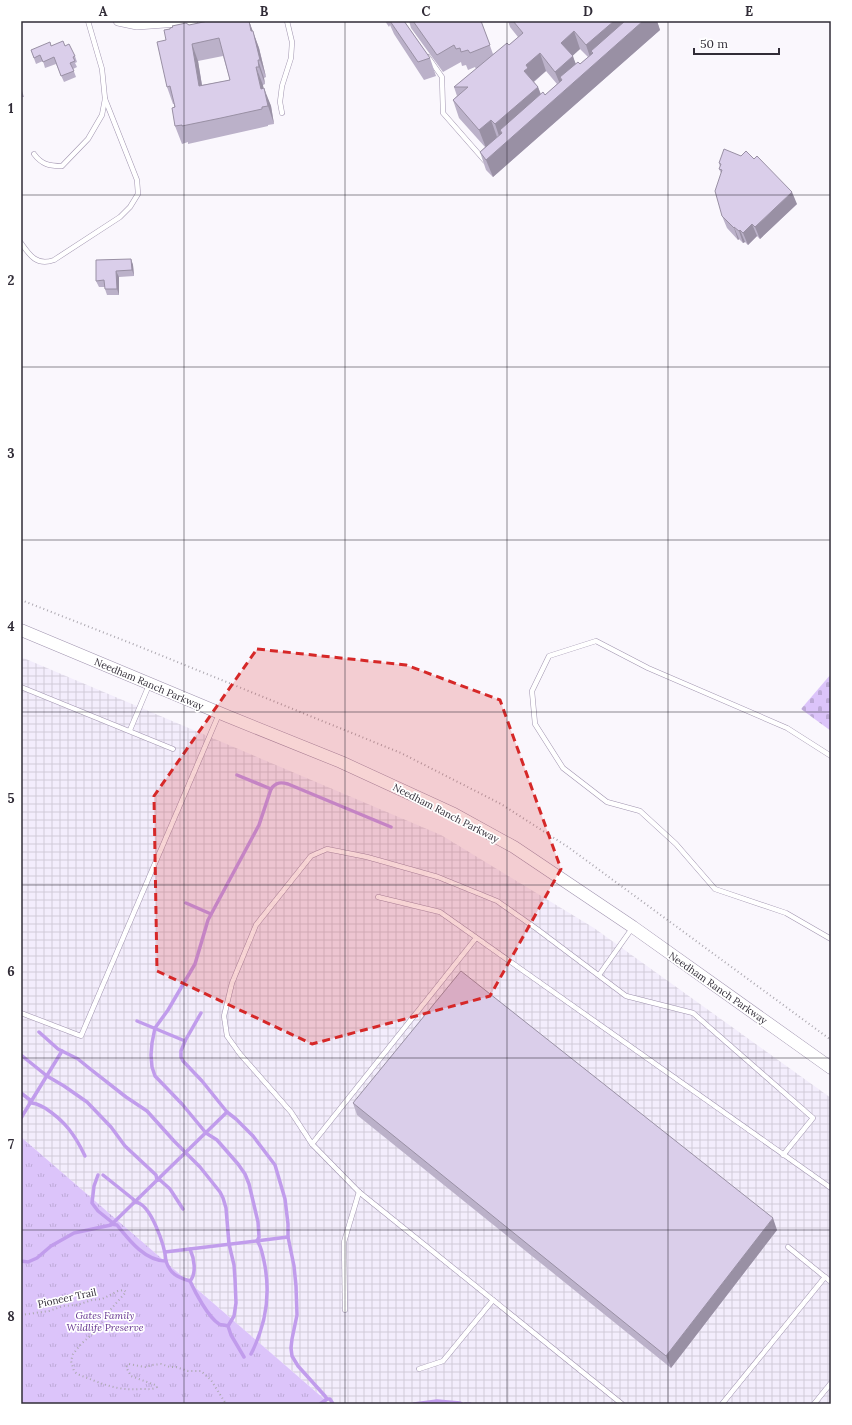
<svg xmlns="http://www.w3.org/2000/svg" width="852" height="1425" font-family="Lora,serif">
	<style>
		.industrial { fill: url(#industrial-grid) }
		.cemetery { fill: url(#cemetery-stones) }
		.park { fill: url(#park-tufts) }
		.lines { fill: none; stroke-linecap: round; stroke-linejoin: round }
		.stream { stroke: #c19cec; stroke-width: 3.5 }
		.service-casing { stroke: #a094af; stroke-width: 5.5 }
		.minor-casing { stroke: #a094af; stroke-width: 10 }
		.tertiary-casing { stroke: #a094af; stroke-width: 13 }
		.path { stroke: #aca8b0; stroke-width: 2; stroke-dasharray: 1 3; stroke-linecap: butt }
		.service { stroke: #fff; stroke-width: 4.5 }
		.minor { stroke: #fff; stroke-width: 9 }
		.tertiary { stroke: #fff; stroke-width: 12 }
		.wall { fill: #bbb1c9; fill-rule: evenodd }
		.shaded-wall { fill: #9990a4 }
		.building { fill: #daceea; stroke: #9990a4; fill-rule: evenodd }
		.marked { fill: #d62828; fill-opacity: 0.2; stroke: #d62828; stroke-width: 3; stroke-dasharray: 8 5; stroke-linejoin: round }
		.grid { fill: none; stroke: #312c37; stroke-width: 1; stroke-opacity: 0.55 }
		.labels { text-anchor: middle; dominant-baseline: central; stroke-width: 3.5; stroke-linejoin: round; paint-order: stroke }
		.street-label { font-size: 10px; fill: #312c37; stroke: #fff }
		.park-label { font-size: 10px; font-style: italic; fill: #64338f; stroke: #fff }
		.neatline { fill: none; stroke: #312c37; stroke-width: 1.5 }
		.grid-label { font-size: 13px; text-anchor: middle; font-weight: bold; fill: #312c37 }
	</style>
	<defs>
		<pattern id="industrial-grid" width="8" height="8" patternUnits="userSpaceOnUse"><rect width="8" height="8" fill="#f3edfc"/><path d="M0 4h8M4 0v8" fill="none" stroke="#d1cbd9"/></pattern>
		<pattern id="cemetery-stones" width="16" height="16" patternUnits="userSpaceOnUse"><rect width="16" height="16" fill="#dcc4fa"/><path d="M2 7V4a2 2 0 0 1 4 0v3zM10 15v-3a2 2 0 0 1 4 0v3z" fill="#bda9d7"/></pattern>
		<pattern id="park-tufts" width="24" height="20" patternUnits="userSpaceOnUse"><rect width="24" height="20" fill="#dcc4fa"/><path d="M3 7l-1-3M5 7V3M7 7l1-3M15 17l-1-3M17 17v-4M19 17l1-3" fill="none" stroke="#bda9d7"/></pattern>
	</defs>
	<rect width="100%" height="100%" fill="#faf7fd"/>
	<polygon class="industrial" points="21,657 441,835 594,928 831,1098 831,1404 330,1404 21,1137"/>
	<polygon class="cemetery" points="831,674 831,731 801,709"/>
	<polygon class="park" points="21,1137 330,1404 21,1404"/>
	<g class="lines">
		<g class="stream">
			<polyline points="237,775 271,789"/>
			<polyline points="186,903 211,914"/>
			<polyline points="201,1013 185,1041 181,1051 181,1057 183,1061 202,1081 227,1112 236,1119 253,1136 275,1165 285,1199 288,1224 288,1237 294,1266 296,1286 297,1315 292,1339 291,1348 292,1356 298,1366 325,1396 327,1399 330,1399 333,1404"/>
			<polyline points="137,1021 185,1041"/>
			<polyline points="39,1032 58,1049 78,1059 89,1068 126,1097 147,1111 174,1141 200,1167 220,1192 223,1198 226,1208 229,1244 234,1265 235,1279 236,1303 234,1316 228,1326"/>
			<polyline points="21,1055 47,1076 64,1086 87,1102 111,1127 125,1146 156,1175 157,1180 160,1180 170,1189 183,1209"/>
			<path d="M21 1093 30 1100V1103C36 1102 40 1106 45 1108 65 1121 75 1135 85 1156"/>
			<polyline points="21,1118 62,1051"/>
			<polyline points="98,1175 94,1186 92,1203 98,1211 113,1223"/>
			<path d="M103 1175 133 1199 135 1202C151 1203 165 1247 166 1261"/>
			<path d="M111 1224 117 1225C129 1240 145 1261 166 1261 170 1274 177 1277 190 1281 195 1292 208 1317 219 1324 221 1325 225 1325 228 1326L231 1335 244 1357"/>
			<path d="M190 1249C194 1258 197 1273 190 1281"/>
			<polyline points="165,1252 288,1237"/>
			<polyline points="21,1261 28,1262 37,1258 51,1246 74,1233 111,1225 227,1112"/>
			<path d="M251 1354C266 1325 271 1294 264 1261 262 1254 262 1247 257 1241L259 1237 258 1222 249 1184 245 1174 238 1164 217 1140 206 1133 182 1104 155 1076 152 1067 151 1055 152 1043 155 1028 168 1010 195 964 208 920 259 825 271 789C276 782 281 782 288 784L391 827"/>
			<polyline points="320,1404 327,1399"/>
			<polyline points="414,1404 437,1401 460,1403 462,1404"/>
			<polyline points="465,1404 470,1404"/>
		</g>
		<defs>
			<g id="service">
				<polyline points="428,57 442,77 443,113 485,161"/>
				<polyline points="282,113 280,102 282,86 291,58 292,42 287,21"/>
				<path d="M34 154C42 165 50 166 62 166L88 139 102 115 105 99 102 69 88 21"/>
				<path d="M21 243C30 256 37 266 54 260L120 217 130 207 138 194 137 180 105 99"/>
				<polyline points="21,687 173,749"/>
				<polyline points="130,730 149,685"/>
				<polyline points="831,756 787,728 648,668 596,641 549,656 532,691 535,724 563,768 607,802 640,811 676,844 715,889 786,913 831,939"/>
				<polyline points="378,897 440,912 831,1188"/>
				<polyline points="599,975 633,927"/>
				<polyline points="21,1013 81,1036 219,714"/>
				<polyline points="312,1144 476,938"/>
				<polyline points="825,1277 831,1282"/>
				<polyline points="345,1310 344,1242 359,1192"/>
				<polyline points="419,1369 443,1361 493,1300"/>
				<polyline points="622,1404 359,1192 312,1144 291,1112 240,1054 227,1036 224,1016 232,983 256,925 311,856 327,849 367,857 438,877 497,901 537,929 626,996 693,1013 813,1118 783,1155"/>
				<polyline points="722,1404 825,1277 788,1247"/>
				<polyline points="814,1404 831,1383"/>
			</g>
			<polyline id="minor" points="118,21 137,25 193,21"/>
			<polyline id="tertiary" points="21,630 227,716 341,762 454,814 514,847 633,927 831,1068"/>
		</defs>
		<use href="#service" class="service-casing"/>
		<use href="#minor" class="minor-casing"/>
		<use href="#tertiary" class="tertiary-casing"/>
		<g class="path">
			<polyline points="21,600 138,646 401,753 501,804 568,847 831,1040"/>
			<path d="M21 1315 49 1311 63 1306 77 1305 92 1300 102 1299 118 1291 124 1290 126 1292 104 1317 101 1325 96 1331 81 1344 73 1354 71 1361 74 1371 77 1374C101 1383 115 1391 141 1389 147 1389 152 1390 157 1387L155 1385 131 1376 126 1367 129 1364 145 1367 152 1365 161 1364 170 1367H176L188 1371H201L211 1380 226 1404"/>
		</g>
		<use href="#service" class="service"/>
		<use href="#minor" class="minor"/>
		<use href="#tertiary" class="tertiary"/>
	</g>
	<g class="wall">
		<path d="M249 21 259 48 266 77 264 78 265 84 263 85V88L271 106 274 124 268 125V126L188 144V142L182 144 175 126 174 104H173L167 87 166 40 189 25ZM223 56 230 80 202 85 198 61Z"/>
		<polygon points="385,21 404,21 430,58 436,76 424,80 394,34 390,25 389,27"/>
		<path d="M409 21H481L493 54 509 45 518 37 510 27 508 21H657L660 30 493 177 486 170 480 152 485 147 459 118 453 100 457 96 454 87 476 69 475 67 468 70 466 65 462 66 461 62 443 72 411 28ZM580 49 588 57 580 64H576L572 56ZM546 71 557 84 545 95 541 94 538 87 534 82Z"/>
		<polygon points="51,46 65,46 75,56 77,62 75,63 77,67 73,69 76,77 64,82 56,64 45,68 43,61 36,64 31,50"/>
		<polygon points="21,88 24,97 21,97"/>
		<polygon points="719,163 797,204 760,239 757,236 748,245 745,242 743,243 739,239 738,240 727,228 722,216 721,173 719,169 720,167"/>
		<polygon points="131,259 133,265 134,276 119,277 119,295 107,295 105,289 105,287 99,287 96,281"/>
		<polygon points="353,1103 777,1230 671,1368 357,1115"/>
	</g>
	<g class="shaded-wall">
		<polygon points="249,21 259,48 266,77 260,60 251,31"/>
		<polygon points="614,21 635,21 591,51 595,61 592,63 586,45"/>
		<polygon points="643,21 657,21 660,30 493,177 486,160"/>
		<polygon points="574,31 580,49 568,60 561,43"/>
		<polygon points="192,44 198,61 205,104 199,86"/>
		<polygon points="540,53 546,71 533,82 524,71 526,65"/>
		<polygon points="573,56 579,74 560,77 564,87 562,89 555,72"/>
		<polygon points="258,60 264,78 265,84 259,67"/>
		<polygon points="256,67 263,85 267,106 261,89"/>
		<polygon points="538,87 544,104 500,130 504,140 501,142 495,124"/>
		<polygon points="264,88 271,106 274,124 268,106"/>
		<polygon points="491,120 497,137 486,148 479,130"/>
		<polygon points="792,192 797,204 760,239 755,227"/>
		<polygon points="752,224 757,236 748,245 743,233"/>
		<polygon points="734,227 739,239 738,240 734,228"/>
		<polygon points="740,230 745,242 743,243 739,231"/>
		<polygon points="131,259 133,265 134,276 132,270"/>
		<polygon points="116,271 119,277 119,295 117,289"/>
		<polygon points="773,1218 777,1230 671,1368 666,1356"/>
	</g>
	<g class="building">
		<path d="M208 21H249L251 31H253L260 60H258L259 67H256L261 89 264 88 268 106 262 107V109L221 118 182 126V125L175 126 172 108 175 107 170 86 167 87 157 42 166 40 164 30 170 29V28L173 27 172 26 186 23 189 25ZM219 38 230 80 199 86 192 44Z"/>
		<polygon points="390,21 404,21 430,58 418,62"/>
		<polygon points="413,21 481,21 490,45 470,53 468,50 461,52 460,48 456,49 454,45 437,55"/>
		<polygon points="513,21 614,21 586,45 574,31 561,43 573,56 555,72 540,53 526,65 528,68 524,71 538,87 495,124 491,120 479,130 453,100 468,87 454,87 507,43 509,45 523,33"/>
		<polygon points="625,21 643,21 486,160 480,152 502,133 500,130 543,92 545,95 562,80 560,77 578,62 580,64 593,53 591,51"/>
		<polygon points="63,41 65,46 69,44 75,56 73,57 75,61 70,63 74,71 61,76 54,57 43,62 40,55 34,58 31,50 50,42 51,46"/>
		<polygon points="724,149 741,156 746,151 754,159 757,156 792,192 755,227 752,224 743,233 740,230 739,231 734,227 734,228 722,216 715,191 722,170 719,169 721,164 719,163"/>
		<polygon points="131,259 132,270 116,271 117,289 105,289 104,280 96,281 96,260"/>
		<polygon points="461,971 773,1218 666,1356 353,1103"/>
	</g>
	<path class="marked" d="M257 649 406 665 500 700 561 869 490 996 312 1044 157 971 154 796Z"/>
	<path class="grid" d="M184 21V1404M345 21V1404M507 21V1404M668 21V1404M21 195H831M21 367H831M21 540H831M21 712H831M21 885H831M21 1058H831M21 1230H831"/>
	<g class="labels">
		<g class="street-label">
			<text transform="translate(149 684) rotate(23)">Needham Ranch Parkway</text>
			<text transform="translate(446 813) rotate(27)">Needham Ranch Parkway</text>
			<text transform="translate(718 988) rotate(35)">Needham Ranch Parkway</text>
			<text transform="translate(67 1298) rotate(-12)">Pioneer Trail</text>
		</g>
		<g class="park-label">
			<text x="105" y="1315">Gates Family<tspan x="105" dy="12">Wildlife Preserve</tspan></text>
		</g>
	</g>
	<rect width="852" height="1425" fill="none" stroke="#ffffff" stroke-width="44"/>
	<path d="M694 48v6h85v-6" fill="none" stroke="#312c37" stroke-width="2"/>
	<text x="700" y="48" font-size="12" fill="#312c37" stroke="#ffffff" stroke-width="3" paint-order="stroke">50 m</text>
	<rect x="22" y="22" width="808" height="1381" class="neatline"/>
	<g class="grid-label">
		<text x="103" y="16">A</text>
		<text x="264" y="16">B</text>
		<text x="426" y="16">C</text>
		<text x="588" y="16">D</text>
		<text x="749" y="16">E</text>
		<text x="11" y="113">1</text>
		<text x="11" y="285">2</text>
		<text x="11" y="458">3</text>
		<text x="11" y="631">4</text>
		<text x="11" y="803">5</text>
		<text x="11" y="976">6</text>
		<text x="11" y="1149">7</text>
		<text x="11" y="1321">8</text>
	</g>
</svg>
